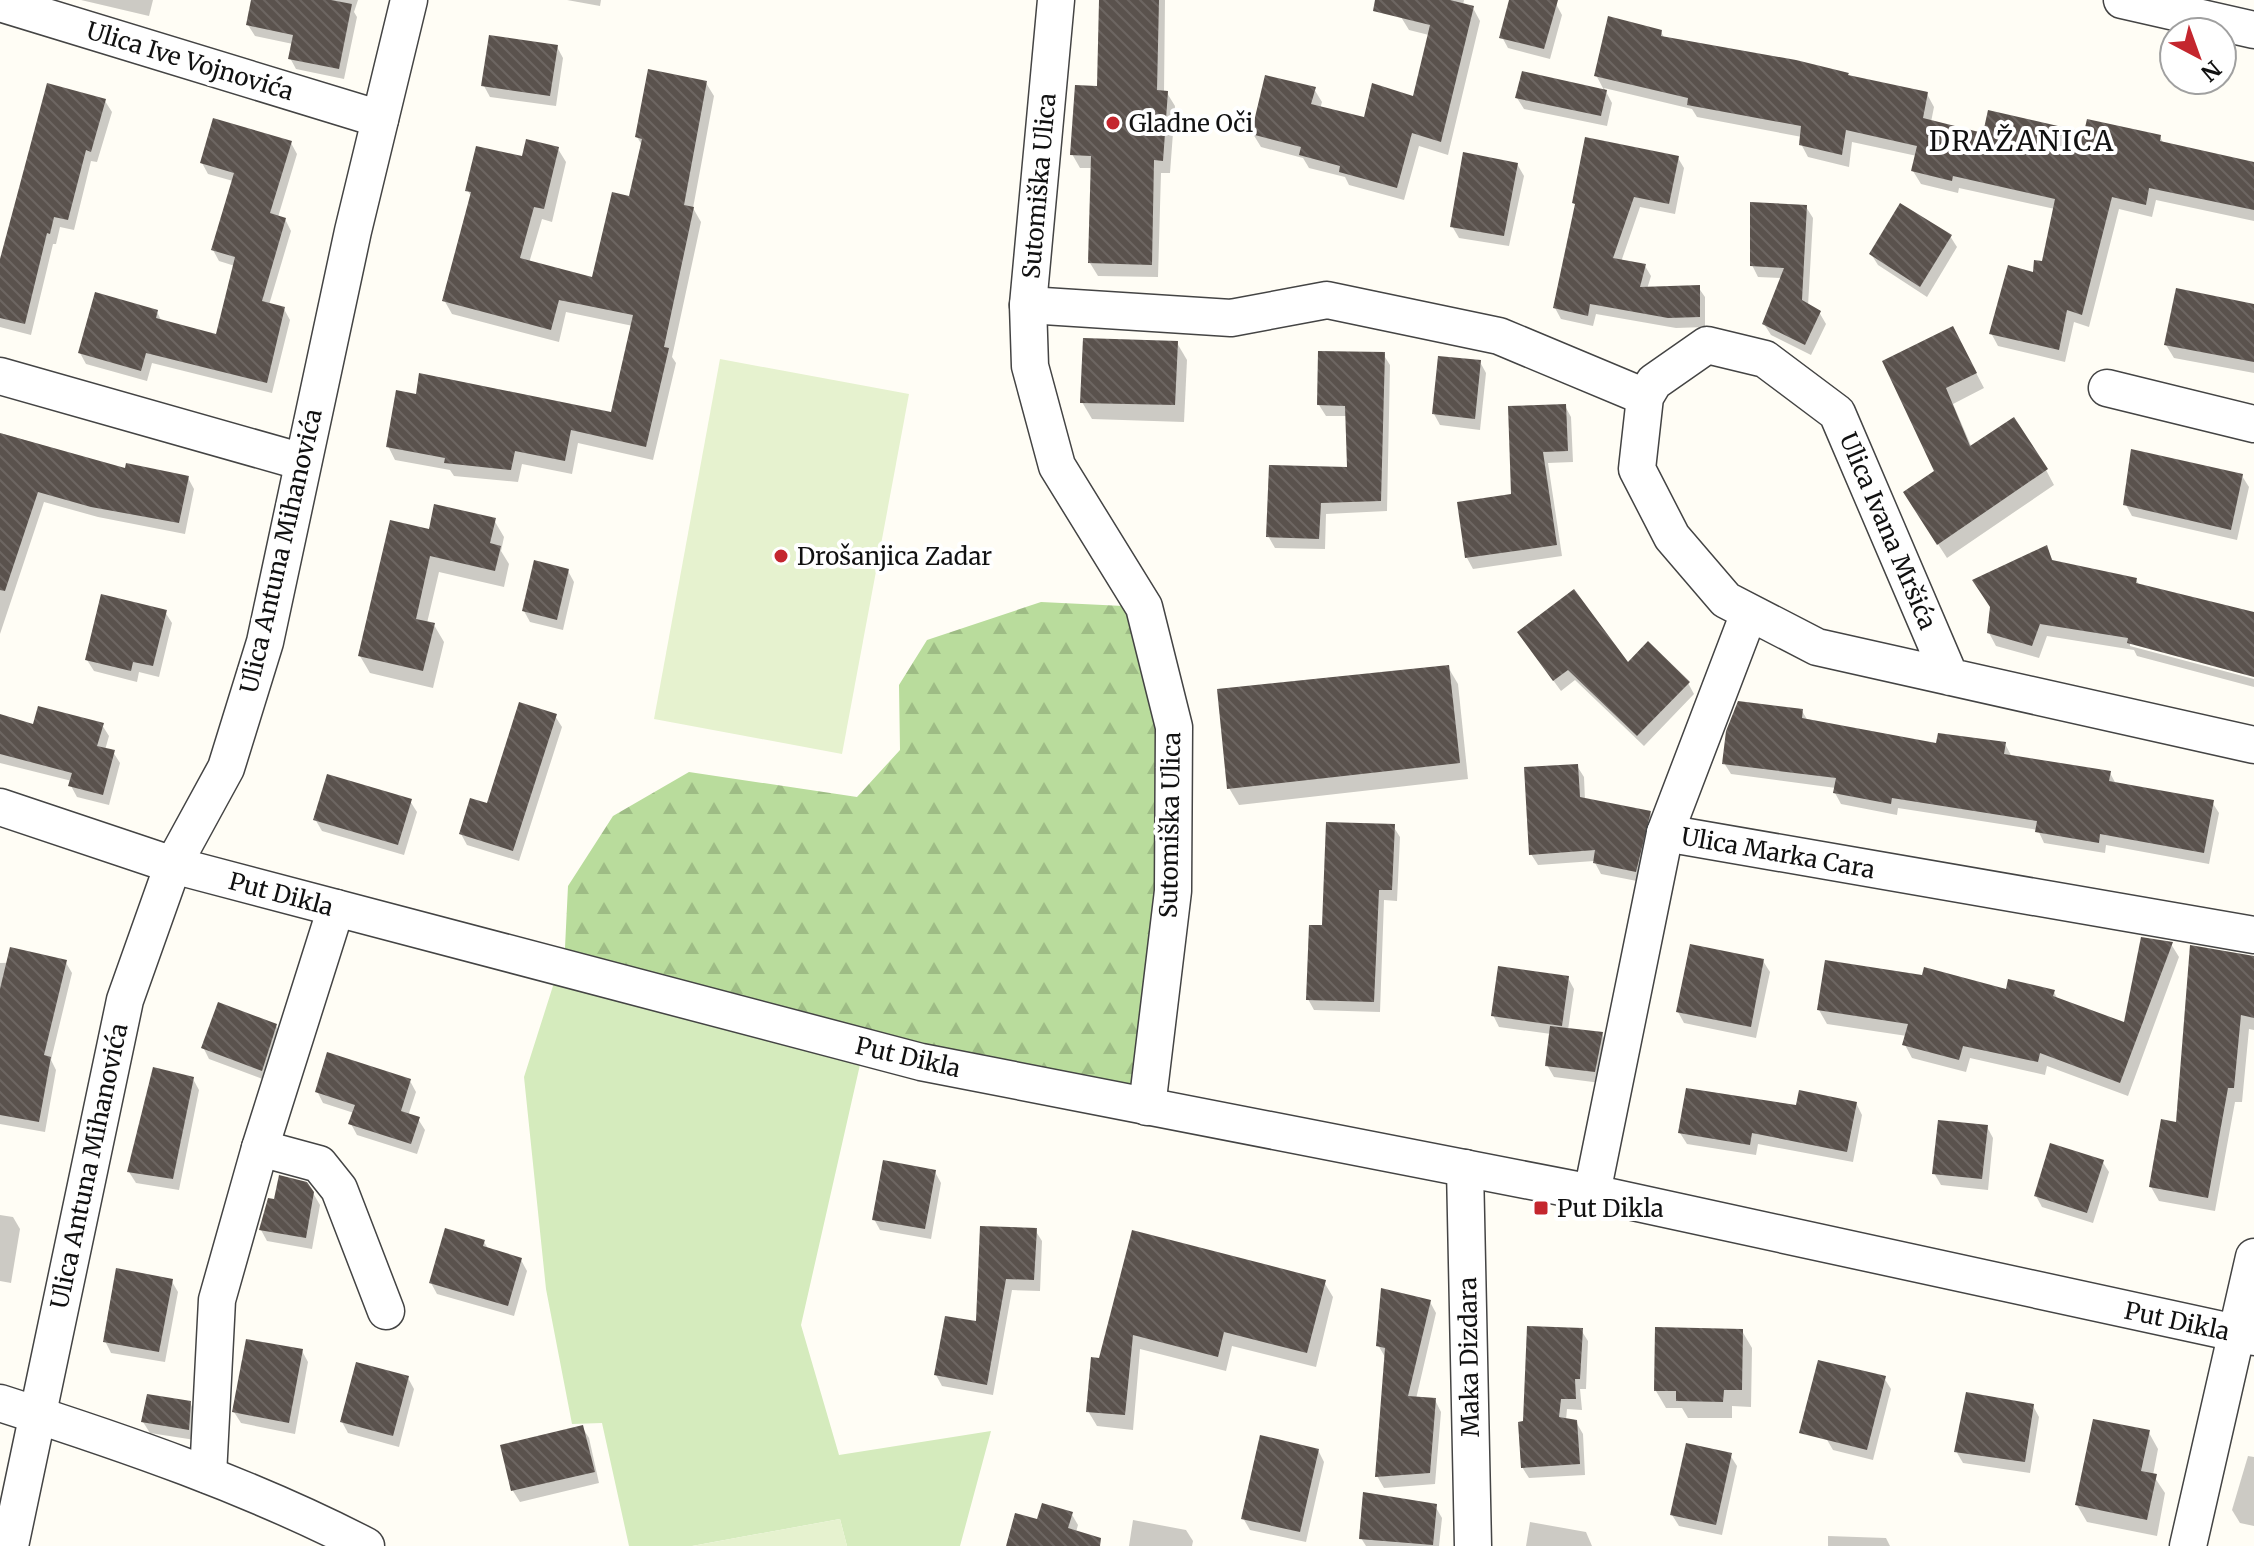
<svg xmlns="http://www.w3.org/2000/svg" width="2254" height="1546" font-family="Merriweather,serif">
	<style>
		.grass { fill: #d5ebbd }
		.forest { fill: url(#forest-firs) }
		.pitch { fill: #e6f2cf }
		.shadow { fill: #0003 }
		.building { fill: url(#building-back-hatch) }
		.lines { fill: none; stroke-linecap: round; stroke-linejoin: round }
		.minor-casing { stroke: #444; stroke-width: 39 }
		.minor { stroke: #fff; stroke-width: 36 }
		.poi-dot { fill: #c4262e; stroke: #fff; stroke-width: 3 }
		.labels { text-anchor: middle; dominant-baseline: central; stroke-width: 8; stroke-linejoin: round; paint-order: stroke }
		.street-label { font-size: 24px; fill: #111; stroke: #fff }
		.poi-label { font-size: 24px; fill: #111; stroke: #fff; text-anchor: start }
		.quarter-label { font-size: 28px; letter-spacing: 2px; fill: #111; stroke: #fff }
	</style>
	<defs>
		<pattern id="forest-firs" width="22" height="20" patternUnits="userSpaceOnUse" patternTransform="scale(2)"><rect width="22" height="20" fill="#b9dc9c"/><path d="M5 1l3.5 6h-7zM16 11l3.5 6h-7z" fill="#9ebc85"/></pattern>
		<pattern id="building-back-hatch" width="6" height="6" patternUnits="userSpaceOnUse" patternTransform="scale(2)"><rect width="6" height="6" fill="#5a524d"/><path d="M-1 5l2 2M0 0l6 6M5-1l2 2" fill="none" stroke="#6d6662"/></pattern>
	</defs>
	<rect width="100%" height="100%" fill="#fffdf5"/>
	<polygon class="grass" points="559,967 864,1047 801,1325 839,1455 991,1431 960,1546 847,1546 840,1519 692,1546 629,1546 602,1423 572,1424 546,1289 524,1077"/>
	<polygon class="forest" points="1041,602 1144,607 1174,727 1147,1107 564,968 568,886 613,816 689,772 857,797 900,750 899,685 927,640"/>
	<g class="pitch">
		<polygon points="720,359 909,394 842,754 654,719"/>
		<polygon points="840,1519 847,1546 692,1546"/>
	</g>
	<g class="shadow">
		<polygon points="81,0 153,0 149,16"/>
		<polygon points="253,0 358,0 354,12 357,17 344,79 296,69 290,58 293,44 255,36 248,25"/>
		<polygon points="567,0 601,0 600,6"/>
		<polygon points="1101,0 1165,0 1164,93 1167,93 1175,106 1170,173 1161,173 1158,277 1098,276 1090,263 1092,168 1080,168 1072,154 1099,88"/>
		<polygon points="1405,0 1464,0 1463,5 1473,8 1480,21 1448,155 1419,146 1404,200 1349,185 1345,177 1309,168 1303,158 1261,147 1253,134 1314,89 1322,102 1320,109 1365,120 1414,98 1429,35 1409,30 1401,17"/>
		<polygon points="1511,0 1542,0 1556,4 1562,15 1550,59 1508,48 1502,37"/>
		<polygon points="1661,32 1665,39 1927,94 1934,107 1931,122 1985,136 2085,134 2160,137 2164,144 2254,164 2254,221 2156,200 2152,217 2119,209 2089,327 2074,322 2065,362 1998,346 1991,333 2043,263 2055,209 1959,188 1958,193 1921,184 1913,171 1917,156 1852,142 1849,167 1808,157 1801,144 1802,137 1697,117 1692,109 1604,88 1612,103 1607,126 1524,109 1517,98 1605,92 1596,75"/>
		<polygon points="557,47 563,58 556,106 490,97 484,86"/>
		<polygon points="706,83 714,96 693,208 701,222 672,357 676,363 653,460 578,443 572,474 522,464 518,482 454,476 450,470 395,460 388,446 612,414 633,326 566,312 559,342 452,314 444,300 472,198 468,191 523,158 558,149 566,162 552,222 542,219 529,263 594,279 630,199 642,145 637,137"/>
		<polygon points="105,101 112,112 97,162 91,161 74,230 60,227 56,244 53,244 31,335 0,327 0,264"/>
		<polygon points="291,143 297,154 278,217 285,219 291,231 269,305 284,309 290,320 272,393 152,363 147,381 86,364 80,353 157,312 162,322 217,336 235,266 219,261 213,250 233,181 208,174 202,163"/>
		<polygon points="1678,158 1684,168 1675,214 1640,207 1621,262 1645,266 1651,276 1647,289 1698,287 1705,297 1705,327 1676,328 1596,314 1593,326 1561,319 1555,308 1577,207"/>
		<polygon points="1517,164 1524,176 1509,246 1459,238 1452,226"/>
		<polygon points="1806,207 1813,218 1808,306 1819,312 1826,324 1811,355 1771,335 1764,324 1782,278 1758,277 1752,265"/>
		<polygon points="1950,236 1957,247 1927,297 1878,265 1871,254"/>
		<polygon points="2254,305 2254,373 2174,358 2166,345"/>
		<polygon points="1177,343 1187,360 1184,422 1092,419 1082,402"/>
		<polygon points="1961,344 1984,388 1953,404 1972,448 2046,470 2054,485 1947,558 1914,507 1937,471 1884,362"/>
		<polygon points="1383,354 1390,365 1387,511 1326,514 1325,549 1275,548 1268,536 1349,469 1347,416 1326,416 1319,405"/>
		<polygon points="1480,362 1486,373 1480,430 1440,425 1434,414"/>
		<polygon points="1565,406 1571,417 1573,462 1548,463 1562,556 1473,569 1467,558 1513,495"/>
		<polygon points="0,433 127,470 188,478 194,489 185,534 98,517 44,502 0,634"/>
		<polygon points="2242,476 2249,487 2237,540 2132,516 2126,505"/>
		<polygon points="494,520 504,537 501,551 509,564 504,587 439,572 427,623 434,625 444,642 433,688 370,673 360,656 431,531"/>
		<polygon points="2046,547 2054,563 2136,580 2140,586 2254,613 2254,675 2130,641 2130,646 2254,679 2254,687 2137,656 2134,650 2047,636 2039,658 1996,646 1989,633"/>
		<polygon points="568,571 574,582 563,630 530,622 524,611"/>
		<polygon points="165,612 172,623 159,677 139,672 137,682 94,671 87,660"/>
		<polygon points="1526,643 1628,665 1688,683 1694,694 1644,746 1575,680 1561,691"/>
		<polygon points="1448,667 1458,684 1468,779 1239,805 1229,788"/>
		<polygon points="1802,711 1808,721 1938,745 2005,744 2012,757 2110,773 2116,784 2212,802 2219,813 2209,864 2106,845 2105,853 2044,843 2038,830 1898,808 1897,815 1841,804 1835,793 1836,788 1731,774 1724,763"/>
		<polygon points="0,716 35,726 102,725 109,736 105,750 113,752 120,763 109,805 77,797 71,786 72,781 0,763"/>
		<polygon points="555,716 562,727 519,861 467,845 461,834 488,806"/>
		<polygon points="1577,766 1584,777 1585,800 1650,813 1656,824 1642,882 1601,874 1594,861 1538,865 1531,854"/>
		<polygon points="410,801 417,812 404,855 322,831 315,819"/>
		<polygon points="1393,826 1400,837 1397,901 1384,900 1380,1012 1314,1010 1308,999 1324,928"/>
		<polygon points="2171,944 2179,957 2128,1096 2047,1066 2045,1075 1970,1058 1966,1072 1912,1058 1905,1045 1907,1036 1827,1024 1819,1010 2007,991 2054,992 2058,1000 2125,1024"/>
		<polygon points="2254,959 2254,1030 2249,1029 2242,1102 2235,1102 2215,1211 2159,1201 2151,1187"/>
		<polygon points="65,961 72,973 51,1060 56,1070 45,1132 0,1124 0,963"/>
		<polygon points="1763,961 1770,972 1756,1038 1684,1023 1678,1012"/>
		<polygon points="1568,978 1574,989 1568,1030 1602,1034 1608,1045 1601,1083 1554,1077 1547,1065 1551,1034 1499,1027 1493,1015"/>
		<polygon points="276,1026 282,1037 268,1081 209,1059 203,1047"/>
		<polygon points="193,1079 199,1090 179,1190 136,1183 129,1172"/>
		<polygon points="410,1081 416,1092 408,1116 418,1119 425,1130 417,1154 357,1135 351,1124 354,1113 323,1103 317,1091"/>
		<polygon points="1856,1103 1862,1115 1853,1162 1758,1144 1756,1155 1687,1144 1680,1133 1797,1107"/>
		<polygon points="1987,1127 1993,1138 1988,1190 1941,1185 1934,1173"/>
		<polygon points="2102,1161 2109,1172 2093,1223 2042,1207 2036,1196"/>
		<polygon points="935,1172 941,1183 931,1239 880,1230 874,1219"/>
		<polygon points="313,1193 320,1205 312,1249 267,1241 261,1230"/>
		<polygon points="0,1215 13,1217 20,1229 11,1283 0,1281"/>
		<polygon points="1035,1230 1042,1241 1040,1291 1012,1290 993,1395 942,1386 936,1375 978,1324"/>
		<polygon points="1134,1233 1324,1282 1333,1297 1316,1367 1232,1346 1226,1371 1140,1349 1133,1430 1097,1426 1088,1411"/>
		<polygon points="484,1242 489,1250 521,1260 527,1271 514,1316 437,1294 431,1283"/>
		<polygon points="171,1280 178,1292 165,1362 111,1353 105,1341"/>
		<polygon points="1430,1302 1436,1313 1416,1399 1435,1400 1441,1412 1435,1484 1384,1488 1377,1476 1385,1357 1378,1345"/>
		<polygon points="1581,1330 1588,1341 1586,1389 1580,1389 1582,1410 1567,1409 1566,1420 1576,1422 1583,1434 1585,1475 1529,1478 1522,1467"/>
		<polygon points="1742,1331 1752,1348 1751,1407 1732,1406 1732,1418 1688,1418 1682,1408 1666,1408 1656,1391"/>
		<polygon points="302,1351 308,1362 295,1434 241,1423 234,1412"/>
		<polygon points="408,1378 414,1389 399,1447 348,1433 342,1422"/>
		<polygon points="1884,1378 1891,1389 1873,1460 1833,1450 1826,1438"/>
		<polygon points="190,1403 196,1414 195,1440 150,1433 143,1422"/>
		<polygon points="2033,1406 2039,1417 2030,1473 1963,1463 1956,1451"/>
		<polygon points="582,1427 589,1438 599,1483 520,1502 513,1491 503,1446"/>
		<polygon points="2148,1431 2158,1449 2153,1475 2165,1493 2157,1536 2087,1522 2077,1505"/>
		<polygon points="1318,1450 1324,1462 1306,1542 1250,1530 1243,1518"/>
		<polygon points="1730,1455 1737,1466 1722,1535 1679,1526 1672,1515"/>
		<polygon points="2248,1456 2254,1457 2254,1526 2240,1523 2232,1510"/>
		<polygon points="1435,1506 1442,1518 1439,1546 1366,1546 1361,1538"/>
		<polygon points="1071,1513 1078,1525 1072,1546 1008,1546 1038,1522"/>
		<polygon points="1133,1520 1186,1530 1193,1541 1192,1546 1129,1546"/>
		<polygon points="1530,1522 1586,1532 1592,1546 1526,1546"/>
		<polygon points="1828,1536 1886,1538 1890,1546 1828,1546"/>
	</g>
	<g class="building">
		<polygon points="251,0 331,0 352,4 339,69 288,59 293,35 246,25"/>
		<polygon points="1099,0 1159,0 1157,90 1168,91 1163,161 1154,160 1152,265 1088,263 1091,156 1070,155 1075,85 1097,86"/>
		<polygon points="1375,0 1450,0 1474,6 1441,142 1412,133 1397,188 1339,172 1340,166 1299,155 1301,147 1251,134 1265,75 1316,87 1311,104 1364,117 1372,83 1413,96 1430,25 1373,11"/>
		<polygon points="1509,0 1558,0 1544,49 1499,38"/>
		<polygon points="1608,16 1662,30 1661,36 1796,60 1849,73 1848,75 1928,92 1923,118 1983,133 1988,110 2084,132 2087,119 2161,135 2160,141 2254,162 2254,210 2149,188 2146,205 2112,197 2082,315 2067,310 2059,350 1989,334 2008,265 2033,272 2034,260 2042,261 2055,199 1953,176 1952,181 1911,171 1917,146 1846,130 1842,155 1799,145 1801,126 1687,105 1688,98 1594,76"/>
		<polygon points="489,35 558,45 550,96 481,86"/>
		<polygon points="648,69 707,81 684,205 694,207 664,347 669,348 646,447 571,430 565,461 515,451 511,470 444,463 445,458 386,447 396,390 416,394 419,373 611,412 633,315 559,300 551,330 442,301 471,192 465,191 476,146 522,156 526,139 559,147 544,209 534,207 520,258 592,277 612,192 629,196 642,139 635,137"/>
		<polygon points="1522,71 1607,90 1601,116 1515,98"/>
		<polygon points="47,83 106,99 91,152 86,150 68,220 54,217 50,234 47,233 25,324 0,318 0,259"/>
		<polygon points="213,118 292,141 270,213 286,218 262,301 285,307 267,383 146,353 141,371 78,353 95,292 158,310 156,318 216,334 235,257 211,250 234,173 200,163"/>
		<polygon points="1585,137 1679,156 1669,204 1634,197 1613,258 1646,264 1640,287 1700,285 1700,317 1668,318 1590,304 1588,316 1553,308 1575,204 1572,203"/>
		<polygon points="1463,152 1518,163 1504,236 1450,227"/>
		<polygon points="1750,202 1807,205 1802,300 1821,311 1805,345 1762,324 1784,268 1750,266"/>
		<polygon points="1900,203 1952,235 1920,287 1869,254"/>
		<polygon points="2176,288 2254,304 2254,362 2164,345"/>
		<polygon points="1953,326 1977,373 1946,388 1970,446 2014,417 2048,469 1937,545 1903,492 1934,471 1882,361"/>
		<polygon points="1083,338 1178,341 1175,405 1080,403"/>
		<polygon points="1318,351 1385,352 1381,501 1321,503 1319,539 1266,537 1269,465 1347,467 1345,406 1317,405"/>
		<polygon points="1438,356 1481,360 1475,419 1432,414"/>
		<polygon points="1566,404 1568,451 1543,452 1557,545 1465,558 1457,502 1511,494 1508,406"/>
		<polygon points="0,433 125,468 126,463 189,476 179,523 91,507 38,492 5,591 0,590"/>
		<polygon points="2131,449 2243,474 2231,530 2123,505"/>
		<polygon points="434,504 496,518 490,543 501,546 495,571 430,556 416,619 435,623 423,671 358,656 390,520 429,529"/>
		<polygon points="2047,545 2052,560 2137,578 2136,583 2254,612 2254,677 2127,643 2128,638 2040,624 2032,646 1987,633 1990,607 1972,580"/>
		<polygon points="534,560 569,569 557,620 522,611"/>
		<polygon points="1574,589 1628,662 1648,641 1690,682 1637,736 1568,670 1553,681 1517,632"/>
		<polygon points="101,594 167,610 153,666 133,662 131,671 85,660"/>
		<polygon points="1449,665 1460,763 1227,789 1217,689"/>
		<polygon points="1738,701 1803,709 1802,718 1936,743 1938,733 2006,742 2004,754 2111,771 2109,781 2214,800 2204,853 2100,834 2099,843 2035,832 2037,821 1892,798 1891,804 1833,793 1836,778 1722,764 1726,731"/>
		<polygon points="519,702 557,714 513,851 459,834 470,798 487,803"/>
		<polygon points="38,706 104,723 97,746 115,750 103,795 68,786 72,773 0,754 0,714 33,724"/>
		<polygon points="1578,764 1580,797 1651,811 1636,872 1593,863 1595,850 1529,855 1524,767"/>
		<polygon points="327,774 412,799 398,845 313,820"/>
		<polygon points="1326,822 1395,824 1392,890 1379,890 1374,1002 1306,1000 1309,925 1322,925"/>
		<polygon points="2141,937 2173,942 2120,1083 2040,1053 2038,1062 1963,1046 1959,1060 1902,1045 1908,1024 1817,1010 1825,960 1922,975 1924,967 2006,989 2008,979 2055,990 2053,996 2124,1022"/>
		<polygon points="1690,944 1764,959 1751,1027 1676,1012"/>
		<polygon points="2190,945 2254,956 2254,1018 2241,1015 2234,1088 2228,1088 2208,1198 2149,1187 2161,1119 2176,1122"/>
		<polygon points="10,947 67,960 44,1055 51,1057 39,1122 0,1115 0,989"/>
		<polygon points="1498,966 1569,976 1562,1026 1491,1016"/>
		<polygon points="218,1002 277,1024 262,1071 201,1048"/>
		<polygon points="1550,1026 1603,1032 1595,1072 1545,1066"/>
		<polygon points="327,1052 411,1079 401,1111 420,1117 411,1144 348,1124 355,1105 315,1092"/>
		<polygon points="153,1067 194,1077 173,1179 127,1172"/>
		<polygon points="1686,1088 1796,1105 1799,1090 1857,1102 1847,1152 1752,1133 1750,1145 1678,1133"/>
		<polygon points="1938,1120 1988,1125 1982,1179 1932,1174"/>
		<polygon points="2050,1143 2104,1160 2087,1213 2034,1196"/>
		<polygon points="883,1160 936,1170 925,1229 872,1220"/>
		<polygon points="279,1175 307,1182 314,1192 306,1238 259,1230 268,1198 274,1199"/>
		<polygon points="980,1226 1037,1228 1034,1280 1006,1279 987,1385 934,1375 945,1316 976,1321"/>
		<polygon points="445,1228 485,1240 483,1246 522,1258 508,1306 429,1283"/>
		<polygon points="1132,1230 1326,1280 1307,1353 1224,1332 1218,1357 1133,1335 1125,1415 1086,1412 1091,1357 1099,1358"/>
		<polygon points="116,1268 173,1279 159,1352 103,1342"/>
		<polygon points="1381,1288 1431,1300 1408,1396 1436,1398 1430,1473 1375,1477 1385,1348 1376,1346"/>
		<polygon points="1527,1326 1583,1328 1580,1379 1575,1379 1576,1399 1561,1399 1559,1417 1577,1420 1580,1464 1521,1468 1518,1422 1523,1421"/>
		<polygon points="1655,1327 1743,1329 1742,1390 1724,1390 1723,1402 1676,1401 1676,1391 1654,1391"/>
		<polygon points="246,1339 303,1349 289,1423 232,1412"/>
		<polygon points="1818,1360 1886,1376 1867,1450 1799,1433"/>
		<polygon points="356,1362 409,1376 393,1436 340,1422"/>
		<polygon points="1966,1392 2034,1404 2025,1462 1954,1452"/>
		<polygon points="147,1394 191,1401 189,1430 141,1422"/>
		<polygon points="2093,1419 2150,1430 2141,1471 2157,1474 2147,1520 2075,1505"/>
		<polygon points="583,1425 595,1472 511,1491 500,1445"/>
		<polygon points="1260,1435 1319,1449 1300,1532 1241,1519"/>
		<polygon points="1686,1443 1732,1453 1716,1525 1670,1515"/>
		<polygon points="1363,1492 1437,1504 1433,1545 1359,1539"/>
		<polygon points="1042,1503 1073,1512 1068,1528 1101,1538 1100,1546 1006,1546 1015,1513 1037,1519"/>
	</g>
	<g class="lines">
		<defs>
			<g id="minor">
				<polyline points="1056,0 1028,305 1030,366 1057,466 1144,607 1174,727 1173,891 1147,1107"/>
				<polyline points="2122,0 2254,30"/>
				<polyline points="0,3 380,119"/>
				<polyline points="1028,305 1231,318 1327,300 1499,336 1645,397"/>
				<polyline points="0,376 303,462"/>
				<polyline points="2107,388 2254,424"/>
				<polyline points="1950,677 1837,413 1765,359 1707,345 1654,382 1645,397 1637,469 1672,537 1726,600 1817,647 2254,745"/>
				<polyline points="0,807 173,865 921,1062 1592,1193 2254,1337"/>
				<polyline points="1665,833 1749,613"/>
				<polyline points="260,1148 319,1164 339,1189 386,1311"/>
				<polyline points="1465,1168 1473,1546"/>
				<polyline points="1592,1193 1665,833 2254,935"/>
				<path d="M0 1403C125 1443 250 1486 366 1546"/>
				<polyline points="208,1475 217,1300 260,1148 336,908"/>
				<polyline points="10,1546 125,1000 173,865 226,768 265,642 353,231 409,0"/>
				<polyline points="2188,1546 2254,1257"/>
			</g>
		</defs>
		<use href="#minor" class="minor-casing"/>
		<use href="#minor" class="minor"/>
	</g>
	<g class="poi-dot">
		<circle cx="1113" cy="123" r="8"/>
		<circle cx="781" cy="556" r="8"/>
		<rect x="1533" y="1200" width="16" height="16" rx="4"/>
	</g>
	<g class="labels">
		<g class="street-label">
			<text transform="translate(190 61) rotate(17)">Ulica Ive Vojnovića</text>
			<text transform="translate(1039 186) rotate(-85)">Sutomiška Ulica</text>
			<text transform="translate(1888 531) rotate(67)">Ulica Ivana Mršića</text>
			<text transform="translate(281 551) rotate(-77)">Ulica Antuna Mihanovića</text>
			<text transform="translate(1170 825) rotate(-89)">Sutomiška Ulica</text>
			<text transform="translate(1778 853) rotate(10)">Ulica Marka Cara</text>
			<text transform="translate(281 894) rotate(15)">Put Dikla</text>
			<text transform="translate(908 1057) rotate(13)">Put Dikla</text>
			<text transform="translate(89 1166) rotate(-78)">Ulica Antuna Mihanovića</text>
			<text transform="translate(2177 1321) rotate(12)">Put Dikla</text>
			<text transform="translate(1469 1357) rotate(-91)">Maka Dizdara</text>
		</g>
		<g class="poi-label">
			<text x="1129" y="123">Gladne Oči</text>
			<text x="797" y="556">Drošanjica Zadar</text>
			<text x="1557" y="1208">Put Dikla</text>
		</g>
		<g class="quarter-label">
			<text x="2022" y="141">DRAŽANICA</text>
		</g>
	</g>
	<g transform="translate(2198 56) rotate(139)"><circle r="38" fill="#ffffff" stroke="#a0a0a0" stroke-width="2"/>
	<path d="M0-6L14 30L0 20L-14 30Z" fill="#c4262e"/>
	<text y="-12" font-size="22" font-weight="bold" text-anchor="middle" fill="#111111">N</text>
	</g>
</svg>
